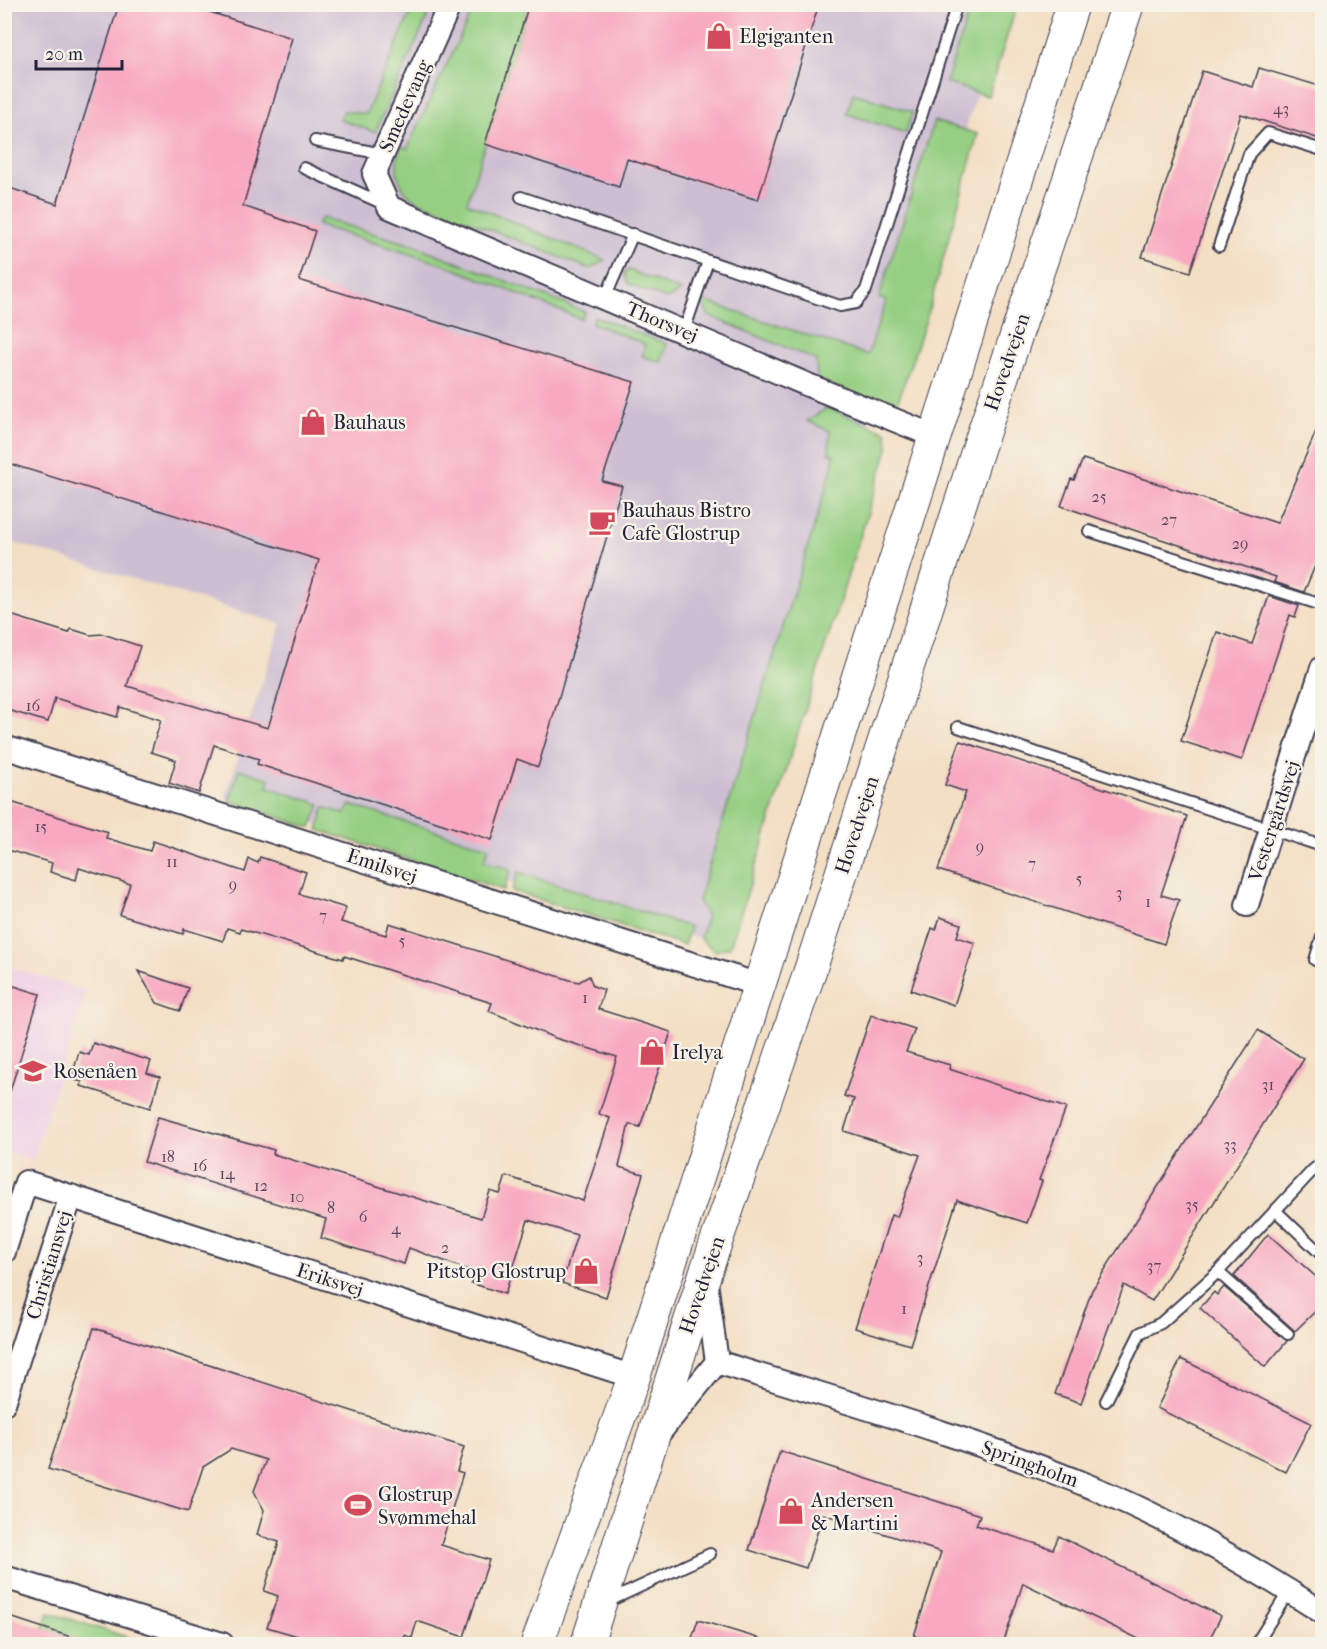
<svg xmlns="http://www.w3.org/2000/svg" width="1327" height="1649" font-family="'IM FELL French Canon',serif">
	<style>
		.built { fill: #efd0e6 }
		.industrial { fill: #cdbed2 }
		.green { fill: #96cf83; stroke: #5c785f; stroke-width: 1.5 }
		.building { fill: #f8a8c0 }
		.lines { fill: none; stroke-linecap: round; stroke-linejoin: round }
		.lane-casing { stroke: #413e50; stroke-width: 14 }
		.street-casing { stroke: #413e50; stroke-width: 26 }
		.secondary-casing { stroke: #413e50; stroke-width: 34 }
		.lane { stroke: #fff; stroke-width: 10 }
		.street { stroke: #fff; stroke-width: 22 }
		.secondary { stroke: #fff; stroke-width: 32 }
		.labels { text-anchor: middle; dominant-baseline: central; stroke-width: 4.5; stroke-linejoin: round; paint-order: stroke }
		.number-label { font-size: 16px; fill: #58445c }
		.poi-label { font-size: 20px; fill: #22223b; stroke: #f7f3e8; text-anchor: start }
		.street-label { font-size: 20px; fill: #22223b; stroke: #f7f3e8 }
	</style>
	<rect width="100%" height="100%" fill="#f7f3e8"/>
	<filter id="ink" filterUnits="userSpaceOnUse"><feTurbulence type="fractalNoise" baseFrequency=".0167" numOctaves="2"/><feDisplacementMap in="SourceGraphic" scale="12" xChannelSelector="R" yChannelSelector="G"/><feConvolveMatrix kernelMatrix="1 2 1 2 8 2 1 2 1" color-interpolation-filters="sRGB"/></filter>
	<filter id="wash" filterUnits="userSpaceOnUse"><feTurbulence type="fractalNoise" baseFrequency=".008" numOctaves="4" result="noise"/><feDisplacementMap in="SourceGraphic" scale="24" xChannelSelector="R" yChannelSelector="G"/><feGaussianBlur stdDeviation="1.35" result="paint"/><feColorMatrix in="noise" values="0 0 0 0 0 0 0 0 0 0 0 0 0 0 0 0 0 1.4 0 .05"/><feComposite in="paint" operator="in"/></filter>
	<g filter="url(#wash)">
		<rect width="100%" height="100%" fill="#f3dfc4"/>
		<polygon class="built" points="5,965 86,991 33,1160 5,1151"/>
		<polygon class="industrial" points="4,5 1006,5 700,939 225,797 281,624 5,540"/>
		<g class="green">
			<polygon points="414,5 433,5 375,132 340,120 344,111 366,114"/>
			<path d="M475 5H529L467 203 605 260 590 269 420 202C397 191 392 168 401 146L407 149Z"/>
			<polygon points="971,5 1017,5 988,96 946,83"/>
			<polygon points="853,93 913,112 906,133 847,114"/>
			<polygon points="934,121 978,134 925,323 895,410 817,379 816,360 709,316 703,304 704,301 868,355 886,301 879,298"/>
			<polygon points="321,218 416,246 585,312 581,319 445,265 317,225"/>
			<polygon points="629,270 681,291 667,299 628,284 624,272"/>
			<polygon points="594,316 667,344 661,362 642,356 645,344 592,323"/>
			<polygon points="827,408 887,432 888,449 730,947 715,951 700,939 707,916 698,901 831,472 834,455 829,453 830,431 807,421"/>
			<polygon points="239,769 270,779 268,787 320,804 311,828 229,801"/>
			<polygon points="350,805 489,847 484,861 511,869 504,890 318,830 324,807 345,814"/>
			<polygon points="518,872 690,927 684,945 512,891"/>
			<polygon points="49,1613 150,1644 38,1644"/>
		</g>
		<g id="blocks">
			<g class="building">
				<polygon points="119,4 184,4 292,38 243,206 315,231 299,280 634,382 602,481 622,486 538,767 517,759 492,840 257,764 259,759 214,745 199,793 169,783 176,760 151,752 161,720 120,707 117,717 55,698 48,722 4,709 4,613 69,633 71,629 90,635 103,634 140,646 127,686 268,728 319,560 4,462 4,186 57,204"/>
				<polygon points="529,4 819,4 758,200 627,159 619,187 485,144"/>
				<polygon points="1259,68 1323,87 1323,140 1241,114 1190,272 1142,257 1202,71 1253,87"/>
				<polygon points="1323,415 1323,547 1304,592 1274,582 1276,577 1061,506 1071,479 1074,480 1083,459 1277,523"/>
				<polygon points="1269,596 1299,606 1295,617 1290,615 1242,760 1181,741 1217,632 1252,644"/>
				<polygon points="960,741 1187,816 1161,895 1179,900 1164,944 938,870 966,792 945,785"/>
				<polygon points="4,800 108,832 106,838 150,851 153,841 245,872 249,859 258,863 260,857 306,872 299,894 346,908 341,922 386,935 389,923 570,980 579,982 589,976 593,986 604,990 598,1009 671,1032 640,1127 629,1124 619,1167 643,1174 606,1297 562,1283 577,1235 528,1220 505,1294 471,1283 474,1272 409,1248 404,1264 321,1238 326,1219 144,1162 158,1117 274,1150 273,1154 481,1218 490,1191 500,1194 506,1176 583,1201 610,1118 599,1114 617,1057 555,1038 489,1011 492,1003 344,956 343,959 241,929 240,932 227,928 223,941 184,929 183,934 120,915 130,884 79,868 76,880 50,872 52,863 4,849"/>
				<polygon points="940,917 961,924 957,937 975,943 954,1005 911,990 932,928 936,930"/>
				<polygon points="138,971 188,988 180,1011 157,1003"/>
				<polygon points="4,983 40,994 10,1091 4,1090"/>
				<polygon points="871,1015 915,1029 906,1052 950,1065 949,1069 1066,1108 1039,1180 1042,1181 1027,1223 957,1200 910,1345 855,1328 891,1215 897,1217 920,1155 844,1131 854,1099 844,1096"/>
				<polygon points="1258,1030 1304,1059 1152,1301 1124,1285 1081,1403 1055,1394 1092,1290"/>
				<polygon points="93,1043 151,1061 147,1073 160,1077 150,1108 81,1086 82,1082 71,1079 79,1052 89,1055"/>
				<polygon points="1268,1234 1323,1283 1323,1304 1295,1331 1234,1276"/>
				<polygon points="1224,1287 1287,1341 1265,1367 1200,1308 1214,1292 1217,1295"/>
				<polygon points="94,1328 464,1447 457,1471 463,1473 441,1545 489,1560 464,1637 417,1621 412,1638 405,1635 402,1644 325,1644 267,1627 278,1596 264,1591 279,1542 257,1535 264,1510 254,1491 266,1460 231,1449 203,1467 188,1512 48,1469"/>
				<polygon points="1181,1359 1311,1423 1286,1472 1157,1408"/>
				<polygon points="780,1451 980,1515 976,1525 1053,1549 1059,1536 1221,1616 1207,1644 1149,1644 1023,1583 1003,1644 942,1644 914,1636 941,1552 823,1514 806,1568 749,1550"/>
				<polygon points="4,1615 80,1640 79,1644 4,1644"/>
				<polygon points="698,1620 761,1639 760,1644 690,1644"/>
			</g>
		</g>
	</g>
	<g filter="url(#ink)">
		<use href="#blocks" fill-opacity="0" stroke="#413e50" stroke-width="1.5"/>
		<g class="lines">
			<defs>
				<g id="lane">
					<polyline points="315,141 383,154"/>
					<polyline points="304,168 386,205"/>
					<polyline points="521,197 840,306 856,303 866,290 957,4"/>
					<polyline points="1219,246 1249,154 1268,133 1322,150"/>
					<polyline points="605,298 633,234"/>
					<polyline points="684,331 708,261"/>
					<polyline points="1089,531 1322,605"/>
					<polyline points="958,727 1322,846"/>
					<polyline points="1315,960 1322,937"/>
					<polyline points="1275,1210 1322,1255"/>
					<polyline points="1218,1272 1288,1334"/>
					<polyline points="1106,1401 1140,1333 1161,1323 1218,1272 1313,1170 1322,1163"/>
					<polyline points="607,1602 710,1554"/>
					<polyline points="1256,1644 1289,1591"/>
				</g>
				<g id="street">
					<polyline points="450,4 374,174 389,207 808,385 934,436"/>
					<polyline points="4,747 759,985"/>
					<polyline points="1247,905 1322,668"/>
					<polyline points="4,1252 26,1182 634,1377"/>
					<path d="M717 1362C842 1401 970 1437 1091 1487 1172 1520 1249 1565 1322 1612"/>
					<polyline points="4,1403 71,1196"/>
					<polyline points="660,1432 717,1362 706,1282"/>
					<polyline points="4,1577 222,1644"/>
				</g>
				<g id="secondary">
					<polyline points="537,1644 634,1377 1073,4"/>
					<polyline points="587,1644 705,1274 807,980 978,449 1128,4"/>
				</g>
			</defs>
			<use href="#lane" class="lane-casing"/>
			<use href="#street" class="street-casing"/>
			<use href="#secondary" class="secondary-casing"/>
			<use href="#lane" class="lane"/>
			<use href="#street" class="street"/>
			<use href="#secondary" class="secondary"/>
		</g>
	</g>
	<defs>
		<symbol id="shop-bare" viewBox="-9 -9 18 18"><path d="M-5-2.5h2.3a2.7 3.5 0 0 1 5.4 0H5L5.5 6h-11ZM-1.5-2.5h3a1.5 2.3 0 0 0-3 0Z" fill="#d1495b" stroke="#f7f3e8" stroke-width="2.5" paint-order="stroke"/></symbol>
		<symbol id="cafe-bare" viewBox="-9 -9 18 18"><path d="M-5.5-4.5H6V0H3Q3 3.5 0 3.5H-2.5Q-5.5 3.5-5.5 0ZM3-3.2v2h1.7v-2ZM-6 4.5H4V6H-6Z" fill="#d1495b" stroke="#f7f3e8" stroke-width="2.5" paint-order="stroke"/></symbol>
		<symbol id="school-bare" viewBox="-9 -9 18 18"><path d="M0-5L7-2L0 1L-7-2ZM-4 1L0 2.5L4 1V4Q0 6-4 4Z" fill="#d1495b" stroke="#f7f3e8" stroke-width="2.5" paint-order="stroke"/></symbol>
		<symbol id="stadium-bare" viewBox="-9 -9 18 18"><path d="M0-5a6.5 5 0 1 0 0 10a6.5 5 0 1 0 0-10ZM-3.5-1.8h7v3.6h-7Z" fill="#d1495b" stroke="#f7f3e8" stroke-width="2.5" paint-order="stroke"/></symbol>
	</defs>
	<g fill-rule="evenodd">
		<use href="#shop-bare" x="700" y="17" width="38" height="38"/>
		<use href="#shop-bare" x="294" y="403" width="38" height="38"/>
		<use href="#cafe-bare" x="583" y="503" width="38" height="38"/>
		<use href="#shop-bare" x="633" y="1033" width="38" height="38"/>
		<use href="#school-bare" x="14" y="1052" width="38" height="38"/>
		<use href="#shop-bare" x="567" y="1252" width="38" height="38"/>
		<use href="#stadium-bare" x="339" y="1486" width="38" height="38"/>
		<use href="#shop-bare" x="772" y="1492" width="38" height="38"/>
	</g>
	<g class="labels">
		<g class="number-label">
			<text x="1281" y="108">43</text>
			<text x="1099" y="496">25</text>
			<text x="1169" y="519">27</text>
			<text x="1240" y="543">29</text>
			<text x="33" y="705">16</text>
			<text x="41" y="826">15</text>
			<text x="980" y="846">9</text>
			<text x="172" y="861">11</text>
			<text x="1032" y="863">7</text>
			<text x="1079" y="878">5</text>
			<text x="233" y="884">9</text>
			<text x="1119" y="892">3</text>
			<text x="1148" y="901">1</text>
			<text x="323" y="915">7</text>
			<text x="402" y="940">5</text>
			<text x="585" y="997">1</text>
			<text x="1268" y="1084">31</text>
			<text x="1230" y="1144">33</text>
			<text x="168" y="1156">18</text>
			<text x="200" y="1165">16</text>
			<text x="227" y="1173">14</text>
			<text x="261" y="1185">12</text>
			<text x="297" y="1196">10</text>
			<text x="1192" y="1204">35</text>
			<text x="331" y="1207">8</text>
			<text x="363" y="1216">6</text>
			<text x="396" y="1228">4</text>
			<text x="445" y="1247">2</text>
			<text x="920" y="1257">3</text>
			<text x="1154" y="1265">37</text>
			<text x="904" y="1308">1</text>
		</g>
		<g class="poi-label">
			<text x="739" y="36">Elgiganten</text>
			<text x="333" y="422">Bauhaus</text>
			<text x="622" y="510">Bauhaus Bistro<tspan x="622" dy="23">Cafe Glostrup</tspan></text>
			<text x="672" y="1052">Irelya</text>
			<text x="53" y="1071">Rosenåen</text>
			<text x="566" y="1271" text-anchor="end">Pitstop Glostrup</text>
			<text x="378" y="1494">Glostrup<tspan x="378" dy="23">Svømmehal</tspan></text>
			<text x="811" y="1500">Andersen<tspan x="811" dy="23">&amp; Martini</tspan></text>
		</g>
		<g class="street-label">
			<text transform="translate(405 106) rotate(-66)">Smedevang</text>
			<text transform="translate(662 322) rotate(23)">Thorsvej</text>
			<text transform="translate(1007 362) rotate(-71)">Hovedvejen</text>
			<text transform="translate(1274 821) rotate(-72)">Vestergårdsvej</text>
			<text transform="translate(857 825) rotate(-72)">Hovedvejen</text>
			<text transform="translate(382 866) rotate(18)">Emilsvej</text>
			<text transform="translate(49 1265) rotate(-73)">Christiansvej</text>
			<text transform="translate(330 1280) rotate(18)">Eriksvej</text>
			<text transform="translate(702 1285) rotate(-71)">Hovedvejen</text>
			<text transform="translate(1030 1464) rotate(20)">Springholm</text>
		</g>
	</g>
	<rect width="1327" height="1649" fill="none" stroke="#f7f3e8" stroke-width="24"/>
	<path d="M36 60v9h86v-9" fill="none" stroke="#22223b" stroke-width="3"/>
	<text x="45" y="60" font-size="18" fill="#22223b" stroke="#f7f3e8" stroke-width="4.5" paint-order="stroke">20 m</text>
</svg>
